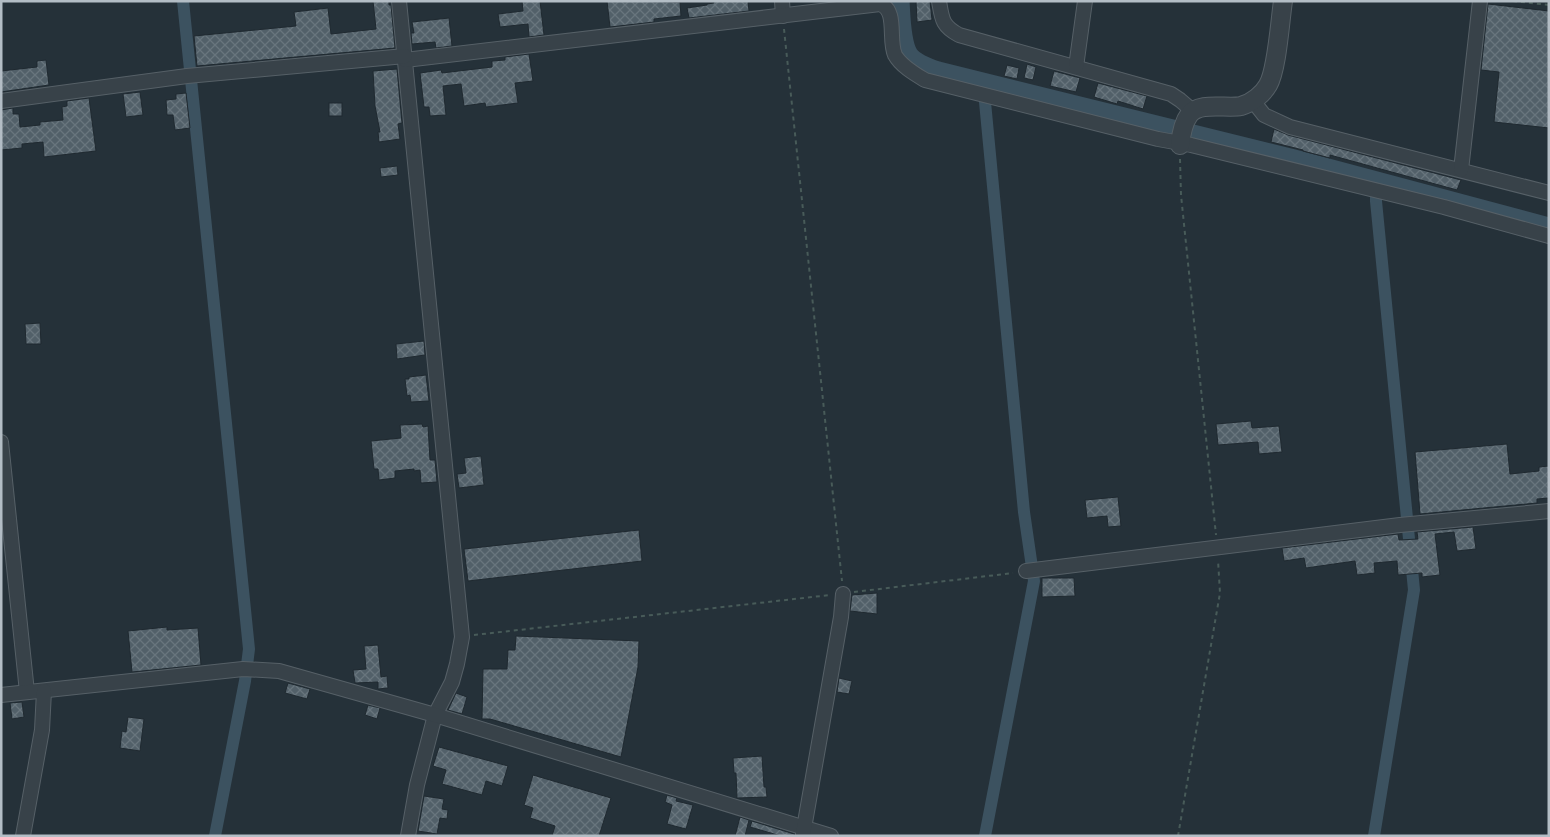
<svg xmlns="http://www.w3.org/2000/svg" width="1550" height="837" font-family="'Open Sans',sans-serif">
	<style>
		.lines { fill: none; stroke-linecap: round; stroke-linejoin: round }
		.canal { stroke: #3c5260; stroke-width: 12 }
		.river { stroke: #3c5260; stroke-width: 21 }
		.building { fill: url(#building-cross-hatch); stroke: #1f2930 }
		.minor-casing { stroke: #566067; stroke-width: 16 }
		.tertiary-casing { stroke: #566067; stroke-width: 20 }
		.path { stroke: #485b59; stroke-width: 2; stroke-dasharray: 4 4; stroke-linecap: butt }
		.minor { stroke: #384249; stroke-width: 14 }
		.tertiary { stroke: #384249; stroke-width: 18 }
	</style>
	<defs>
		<pattern id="building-cross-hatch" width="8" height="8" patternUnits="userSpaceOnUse" patternTransform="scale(1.25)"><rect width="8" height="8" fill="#526069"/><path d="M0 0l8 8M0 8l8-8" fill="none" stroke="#68757d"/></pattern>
	</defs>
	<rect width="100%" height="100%" fill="#253139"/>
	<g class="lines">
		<g class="canal">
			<polyline points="183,1 249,649 245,681 215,836"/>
			<polyline points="985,836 1034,581 1024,512 985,102"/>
			<polyline points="1374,836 1414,590 1376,201 1376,183"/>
		</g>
		<path class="river" d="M899 1C900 15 900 43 908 55 914 64 929 69 938 72L1294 160 1549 228"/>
	</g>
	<g class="building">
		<polygon points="373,1 389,1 389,5 391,5 395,48 197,66 194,36 296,26 294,12 328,8 331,34 376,29"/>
		<polygon points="522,1 540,1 544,35 529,37 528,24 500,27 498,14 523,11"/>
		<polygon points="607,1 680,2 681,16 654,19 654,22 610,27"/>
		<polygon points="713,1 748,1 749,11 689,18 687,8 707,5 707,4 714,3"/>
		<polygon points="916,1 930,1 932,20 917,22"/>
		<polygon points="1488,4 1549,11 1549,128 1494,122 1499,72 1481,70"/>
		<polygon points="449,18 452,46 436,48 435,42 412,44 411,33 414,33 412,22"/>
		<polygon points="529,54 533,81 515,83 518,103 486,107 485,103 464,106 461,84 443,86 446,115 430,116 429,107 424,107 420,73 441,70 442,73 492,67 492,61 505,60 505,57"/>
		<polygon points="46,60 49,85 1,92 1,71 37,67 37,61"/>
		<polygon points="1027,64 1036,67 1033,80 1024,78"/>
		<polygon points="1007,65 1019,68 1017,79 1004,76"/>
		<polygon points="397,69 402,123 398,124 400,139 379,142 378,132 380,132 375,106 373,71"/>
		<polygon points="1054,71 1080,78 1076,92 1050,86"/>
		<polygon points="1098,83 1147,96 1143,109 1118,101 1117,104 1094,97"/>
		<polygon points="140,92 143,115 126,117 123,94"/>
		<polygon points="186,93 190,128 175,130 173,115 167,115 166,100 176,99 176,94"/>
		<polygon points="89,98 96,151 44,157 43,142 22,144 22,148 1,150 1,110 13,108 13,114 19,114 20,127 40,125 40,122 63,120 62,107 67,106 67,101"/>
		<rect x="329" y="103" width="13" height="13"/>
		<polygon points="1274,129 1288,135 1461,180 1457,190 1330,155 1330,158 1303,151 1303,150 1271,142"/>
		<polygon points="397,166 398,175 381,177 380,168"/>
		<polygon points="40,323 41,344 26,344 25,324"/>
		<polygon points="424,341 425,355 397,359 396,344"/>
		<polygon points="426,375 429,401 411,402 410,395 407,396 405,379 409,379 409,377"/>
		<polygon points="1251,421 1252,428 1279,426 1282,452 1259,454 1258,442 1218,445 1216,424"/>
		<polygon points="422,424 423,427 428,426 430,460 435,460 437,482 421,483 420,470 414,471 414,469 395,471 395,478 379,480 378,469 374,469 371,441 401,438 400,425"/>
		<polygon points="1507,444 1510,474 1539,471 1539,467 1549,466 1549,498 1537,499 1537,503 1420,514 1415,452"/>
		<polygon points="481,456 484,485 459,488 457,474 466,473 464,458"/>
		<polygon points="1118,497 1121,526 1108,527 1107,516 1087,518 1085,500"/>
		<polygon points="1473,527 1476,549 1457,551 1454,532 1435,534 1440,575 1422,577 1422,573 1398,575 1397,561 1374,563 1375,573 1357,575 1355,561 1306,568 1304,558 1284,561 1282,548 1398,534 1399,540 1418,539 1417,532"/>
		<polygon points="639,530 642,561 468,581 464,549"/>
		<polygon points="1042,578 1074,578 1075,596 1042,597"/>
		<polygon points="877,593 877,614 850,611 852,595"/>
		<polygon points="167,627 167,630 198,628 201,665 132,672 128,631"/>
		<polygon points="516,636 639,641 638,667 621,757 490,719 482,719 483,669 507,669 508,650 515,650"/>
		<polygon points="378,645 381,677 387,676 388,688 378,689 378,682 355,683 353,670 366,669 364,646"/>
		<polygon points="839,678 852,681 849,694 837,692"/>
		<polygon points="288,683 310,689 307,699 285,693"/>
		<polygon points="456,693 467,697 462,714 448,710"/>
		<polygon points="22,702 24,717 12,719 10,703"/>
		<polygon points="368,705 380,708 377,719 365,715"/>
		<polygon points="128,717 144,719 140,751 120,748 122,731 126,732"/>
		<polygon points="439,747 508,766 502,786 486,781 482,795 442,784 446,770 433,766"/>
		<polygon points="762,756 764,787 766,787 767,797 737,798 736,773 734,773 733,758"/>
		<polygon points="533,775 611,798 599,836 552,836 555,826 530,818 533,808 524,805"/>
		<polygon points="667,795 677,798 676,801 693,805 686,829 667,824 672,805 665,802"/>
		<polygon points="424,796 444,799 442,809 448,810 447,819 440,818 437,834 418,831"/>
		<polygon points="740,817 749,820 745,836 735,836"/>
		<polygon points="752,821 794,834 795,836 781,836 750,827"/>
	</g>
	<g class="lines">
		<defs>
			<g id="minor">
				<polyline points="399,1 462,637 457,664 452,682 435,715 417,785 408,836"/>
				<polyline points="782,1 783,16"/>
				<path d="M939 1C942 19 942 26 959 35L1171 94 1180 100 1194 112"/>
				<path d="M405 60 880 4C898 10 888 40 895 55 901 66 915 74 925 80L1158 139 1191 145 1444 207 1549 236"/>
				<polyline points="1076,67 1085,1"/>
				<polyline points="1,101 187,76 405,56"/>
				<polyline points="1253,101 1264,115 1290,127 1549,193"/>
				<polyline points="1461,170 1480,1"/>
				<polyline points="1,442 27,692"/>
				<polyline points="1026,571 1400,525 1549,511"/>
				<polyline points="1,695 243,669 279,671 435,715 831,836"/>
				<polyline points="803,834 841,617 843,594"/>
				<polyline points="23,836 42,730 44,691"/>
			</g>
			<path id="tertiary" d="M1180 145C1181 135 1183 123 1189 115 1199 101 1227 109 1241 106 1252 103 1263 94 1268 85 1277 70 1280 21 1283 1"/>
		</defs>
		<use href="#minor" class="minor-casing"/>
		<use href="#tertiary" class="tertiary-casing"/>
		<g class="path">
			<polyline points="1513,1 1549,5"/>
			<polyline points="784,29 842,581"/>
			<polyline points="1180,159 1181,195 1216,535"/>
			<polyline points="854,592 1013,573"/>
			<polyline points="474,635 830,595"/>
			<polyline points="1178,836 1220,593 1218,560"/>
		</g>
		<use href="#minor" class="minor"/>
		<use href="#tertiary" class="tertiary"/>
	</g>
	<rect width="1550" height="837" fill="none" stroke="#b3bdc5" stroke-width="5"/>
</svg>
